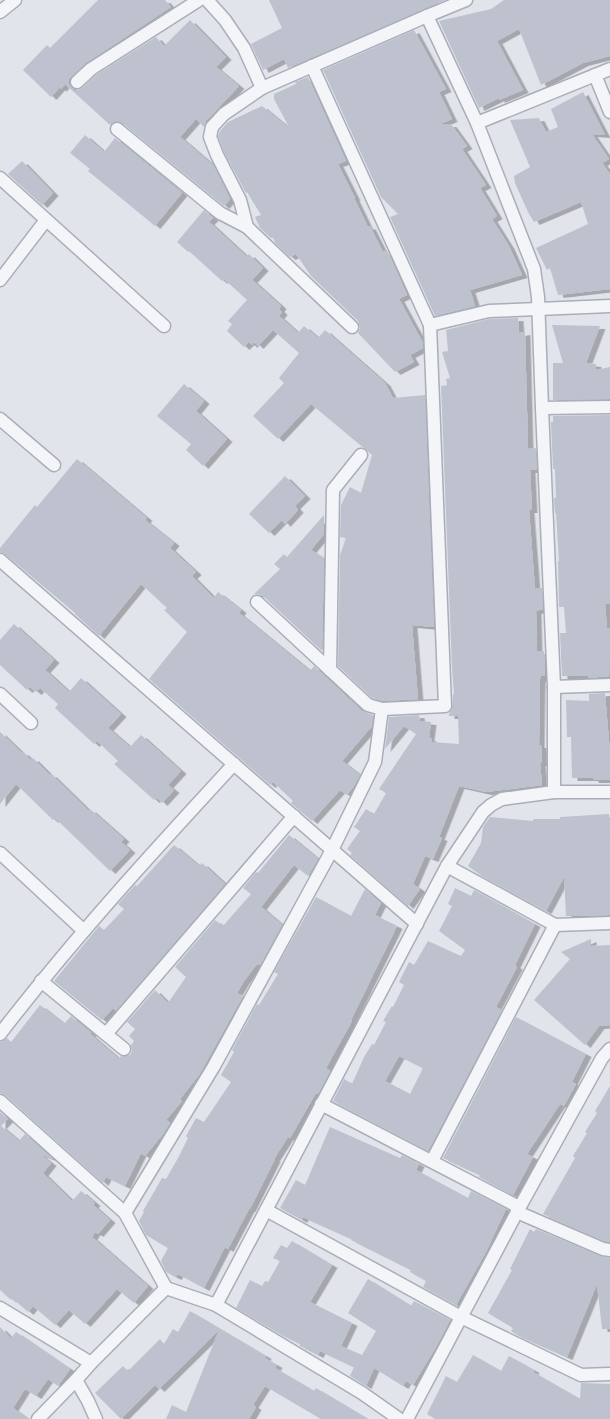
<svg xmlns="http://www.w3.org/2000/svg" width="610" height="1419" font-family="'DM Sans',sans-serif">
	<style>
		.building { fill: #bdc2ce; fill-rule: evenodd; filter: url(#shadow) }
		.lines { fill: none; stroke-linecap: round; stroke-linejoin: round }
		.street-casing { stroke: #a9aeb9; stroke-width: 15 }
		.street { stroke: #f4f5f9; stroke-width: 12 }
	</style>
	<defs>
		<filter id="shadow"><feDropShadow dx="5.5" dy="3" stdDeviation="0" flood-color="#0004"/></filter>
	</defs>
	<rect width="100%" height="100%" fill="#e1e4eb"/>
	<g class="building">
		<polygon points="98,0 165,0 171,7 86,63 69,79 69,84 74,90 78,90 82,88 96,75 156,37 164,46 190,20 226,57 216,67 239,86 206,121 204,127 196,119 180,137 214,166 230,199 224,206 122,123 115,121 110,125 65,84 61,89 60,87 51,97 23,70 47,45 50,48"/>
		<polygon points="269,0 445,0 288,68 284,59 263,70 251,44 282,28"/>
		<polygon points="504,0 610,0 610,56 583,63 541,85 519,29 497,41 523,90 499,100 499,98 479,108 439,21 491,9"/>
		<polygon points="414,30 446,89 439,92 452,119 438,125 451,124 467,146 462,149 486,185 480,188 497,216 492,219 509,246 522,275 470,290 475,306 435,316 390,217 398,214 381,197 323,70"/>
		<polygon points="308,77 346,161 338,164 355,198 354,198 368,227 370,226 383,252 387,250 407,295 399,299 423,343 423,348 410,355 414,362 395,372 358,333 360,328 358,321 311,276 296,254 290,257 275,243 273,237 271,238 260,228 255,217 261,215 247,192 246,193 224,152 218,136 220,131 228,122 262,106 290,129 274,99 274,94 296,84 295,82"/>
		<polygon points="583,92 605,135 592,134 609,159 602,163 610,174 610,289 558,295 550,268 547,270 536,248 588,224 581,202 534,222 528,212 515,183 514,176 530,167 510,120 539,118 546,132 558,127 551,109"/>
		<polygon points="85,135 104,152 115,138 182,193 155,226 88,171 90,169 70,153"/>
		<polygon points="22,161 53,193 42,205 8,174"/>
		<polygon points="204,210 213,218 209,222 247,257 249,254 263,268 252,280 281,306 279,309 282,312 279,316 298,333 304,326 318,338 325,330 385,383 393,398 425,395 434,627 412,625 418,699 383,701 372,698 338,666 340,555 346,538 340,537 341,505 350,487 361,493 372,455 311,404 278,439 253,416 284,383 279,378 299,353 273,330 258,346 254,342 252,345 249,342 244,347 227,331 232,324 228,321 247,300 224,279 222,281 189,251 188,252 177,242"/>
		<polygon points="518,318 519,333 525,332 528,449 536,448 537,470 530,470 532,510 529,510 535,589 542,588 543,609 536,611 537,651 544,651 545,676 541,675 541,679 540,679 539,745 541,745 542,763 540,763 542,785 486,792 459,786 439,837 442,838 433,859 425,856 413,884 420,889 408,906 350,855 352,853 347,849 360,831 354,827 366,809 374,814 386,793 379,789 416,734 404,726 385,749 389,717 419,715 420,721 431,722 429,738 432,739 431,742 459,744 458,716 449,716 449,713 452,709 453,694 454,694 452,668 441,386 447,385 446,379 450,378 442,352 448,351 446,330 489,319"/>
		<polygon points="552,325 600,326 586,363 596,364 596,370 610,367 610,399 553,400 553,363 563,363"/>
		<polygon points="184,384 204,401 196,411 227,439 203,466 186,450 191,444 157,416"/>
		<polygon points="610,415 610,603 605,604 607,628 610,628 609,676 588,678 588,676 562,676 560,633 566,633 564,607 559,607 558,561 559,561 556,513 555,513 554,498 556,498 555,469 553,469 551,422 553,422 553,416"/>
		<polygon points="77,459 147,518 145,520 174,543 170,548 196,572 192,576 214,598 218,592 241,610 239,613 310,671 314,666 362,711 373,715 372,726 342,761 360,775 354,786 347,795 340,790 312,821 291,803 293,801 273,782 270,785 149,679 187,632 164,610 167,608 141,584 99,636 75,614 75,613 5,554 0,552 0,548 35,505 37,507"/>
		<polygon points="285,476 305,496 295,506 298,510 285,524 282,520 269,533 249,514"/>
		<polygon points="324,515 324,534 311,550 324,558 322,651 263,596 258,594 254,594 280,569 274,564 284,554 287,557"/>
		<polygon points="14,624 54,660 45,670 69,692 81,678 121,714 108,728 130,747 141,735 181,771 168,785 174,790 162,803 157,798 154,800 114,764 118,761 97,741 94,744 55,708 58,704 40,688 36,692 30,687 27,690 0,665 0,640"/>
		<polygon points="605,693 609,742 610,742 610,780 593,780 593,778 572,778 571,737 567,737 566,700 589,701 589,694"/>
		<polygon points="0,732 22,753 23,752 31,760 33,758 50,775 51,774 89,811 90,809 124,839 121,842 130,850 110,871 55,818 53,820 16,784 0,804"/>
		<polygon points="609,814 610,835 610,915 566,916 564,877 546,911 482,876 468,866 481,843 483,827 490,817 533,821 533,819 560,819 560,817"/>
		<polygon points="289,835 318,859 308,876 294,865 261,907 282,925 260,965 257,964 244,981 237,993 243,996 199,1075 180,1099 182,1101 166,1120 170,1123 163,1134 145,1156 141,1153 125,1186 106,1177 103,1183 5,1095 0,1093 0,1042 3,1041 7,1038 11,1042 40,1005 64,1024 71,1016 91,1033 90,1034 119,1059 121,1056 127,1056 131,1054 132,1050 131,1045 134,1041 129,1036 135,1029 127,1022 155,990 168,1003 186,977 175,967 215,920 223,926 251,894 243,888 256,872 258,873"/>
		<polygon points="174,845 199,866 202,863 225,884 116,1011 113,1008 102,1020 54,981 99,926 104,930 124,909 118,904 135,885 137,886"/>
		<path d="M455 888 471 896 474 890 535 924 515 965 517 967 496 1007 502 1010 428 1151 333 1101 344 1079 352 1084 364 1057 372 1044 374 1045 386 1022 383 1021 392 1006 393 1007 404 985 399 982 409 962 414 965 428 941 461 956 465 950 439 931 452 906 448 904ZM399 1056 423 1068 410 1094 385 1081Z"/>
		<polygon points="365,889 381,903 375,915 397,926 351,1020 352,1021 326,1068 330,1071 318,1094 316,1093 290,1138 288,1137 274,1159 275,1159 250,1209 249,1209 228,1249 225,1247 204,1288 178,1274 176,1277 166,1272 161,1261 168,1248 146,1235 139,1221 144,1212 143,1211 162,1178 166,1179 178,1158 188,1138 186,1136 196,1118 204,1122 231,1082 221,1075 234,1052 232,1050 257,1004 259,1005 278,974 274,972 316,897 351,916"/>
		<polygon points="591,939 591,946 610,945 610,1025 599,1026 585,1045 534,1000 570,959 561,952"/>
		<polygon points="516,1017 586,1054 572,1082 576,1084 564,1106 560,1104 527,1154 533,1157 513,1195 479,1177 480,1175 443,1158"/>
		<polygon points="610,1086 610,1242 605,1241 543,1214 575,1158 573,1156 587,1133 585,1132 597,1113 595,1111"/>
		<polygon points="0,1112 8,1119 1,1126 19,1141 25,1134 53,1159 40,1154 51,1163 43,1173 72,1201 81,1191 95,1203 93,1205 110,1220 98,1234 95,1232 92,1237 148,1286 134,1303 117,1289 85,1324 69,1310 55,1325 33,1306 28,1312 12,1298 11,1300 0,1290"/>
		<polygon points="330,1127 400,1158 402,1155 419,1164 416,1170 468,1198 471,1191 506,1209 486,1252 456,1305 423,1287 426,1281 410,1272 411,1270 351,1240 352,1239 303,1217 302,1220 280,1208 296,1180 305,1185"/>
		<polygon points="530,1229 534,1232 536,1229 600,1256 610,1258 610,1329 602,1329 597,1284 567,1357 517,1335 511,1331 513,1328 488,1313 512,1270 510,1269"/>
		<polygon points="292,1241 332,1265 310,1302 352,1323 341,1346 362,1355 376,1331 348,1313 368,1279 411,1306 414,1301 450,1320 436,1347 413,1385 406,1381 403,1386 374,1368 366,1386 350,1376 354,1367 320,1351 318,1355 300,1346 300,1344 280,1334 236,1308 250,1280 262,1286 265,1281 268,1282 280,1261 273,1258 281,1245 287,1248"/>
		<polygon points="190,1311 266,1356 265,1358 277,1365 275,1368 314,1391 316,1388 368,1419 321,1419 265,1386 253,1405 256,1407 249,1419 166,1419 172,1405 186,1412 219,1330 159,1389 155,1385 121,1419 95,1393 123,1366 128,1371 160,1339 164,1344 173,1329 178,1332"/>
		<polygon points="0,1327 11,1338 16,1332 70,1369 58,1386 48,1379 36,1396 25,1389 13,1408 28,1419 0,1419"/>
		<polygon points="473,1355 501,1371 509,1356 534,1370 533,1372 580,1399 581,1383 610,1384 610,1419 435,1419 427,1414 446,1376 457,1382"/>
	</g>
	<g class="lines">
		<defs>
			<g id="street">
				<polyline points="207,0 225,20 244,48 262,88"/>
				<polyline points="0,12 15,0"/>
				<polyline points="427,16 477,123 534,269 538,297 542,408 554,687 554,792"/>
				<polyline points="595,75 610,112"/>
				<polyline points="77,82 91,69 199,0"/>
				<polyline points="477,123 610,69"/>
				<polyline points="117,129 220,213 247,227"/>
				<polyline points="0,178 164,326"/>
				<polyline points="0,280 46,220"/>
				<polyline points="430,325 489,311 610,306"/>
				<polyline points="352,327 247,227 240,200 217,155 210,137 212,127 224,114 262,88 427,16 466,0"/>
				<polyline points="542,408 610,407"/>
				<polyline points="0,419 54,465"/>
				<polyline points="0,560 417,924"/>
				<polyline points="257,602 368,705 382,709 445,706 430,325 312,66"/>
				<polyline points="330,670 333,490 361,455"/>
				<polyline points="554,687 610,685"/>
				<polyline points="0,694 31,723"/>
				<polyline points="0,853 84,931"/>
				<polyline points="447,866 555,925 610,923"/>
				<polyline points="41,981 124,1049"/>
				<path d="M0 1034C73 939 153 852 234 764"/>
				<polyline points="106,1034 294,816"/>
				<polyline points="0,1101 125,1213 166,1288"/>
				<polyline points="321,1104 517,1206 517,1212 603,1249 610,1250"/>
				<polyline points="432,1161 555,925"/>
				<polyline points="266,1210 461,1317 581,1375 610,1374"/>
				<polyline points="125,1213 214,1066 332,850 375,762 382,709"/>
				<polyline points="216,1305 447,866 483,812 491,805 502,799 554,792 610,792"/>
				<polyline points="0,1308 91,1363"/>
				<polyline points="76,1380 88,1401 96,1419"/>
				<polyline points="38,1419 76,1380 91,1363 166,1288 216,1305 362,1393 399,1419"/>
				<polyline points="407,1419 517,1212 602,1058 610,1049"/>
			</g>
		</defs>
		<use href="#street" class="street-casing"/>
		<use href="#street" class="street"/>
	</g>
</svg>
